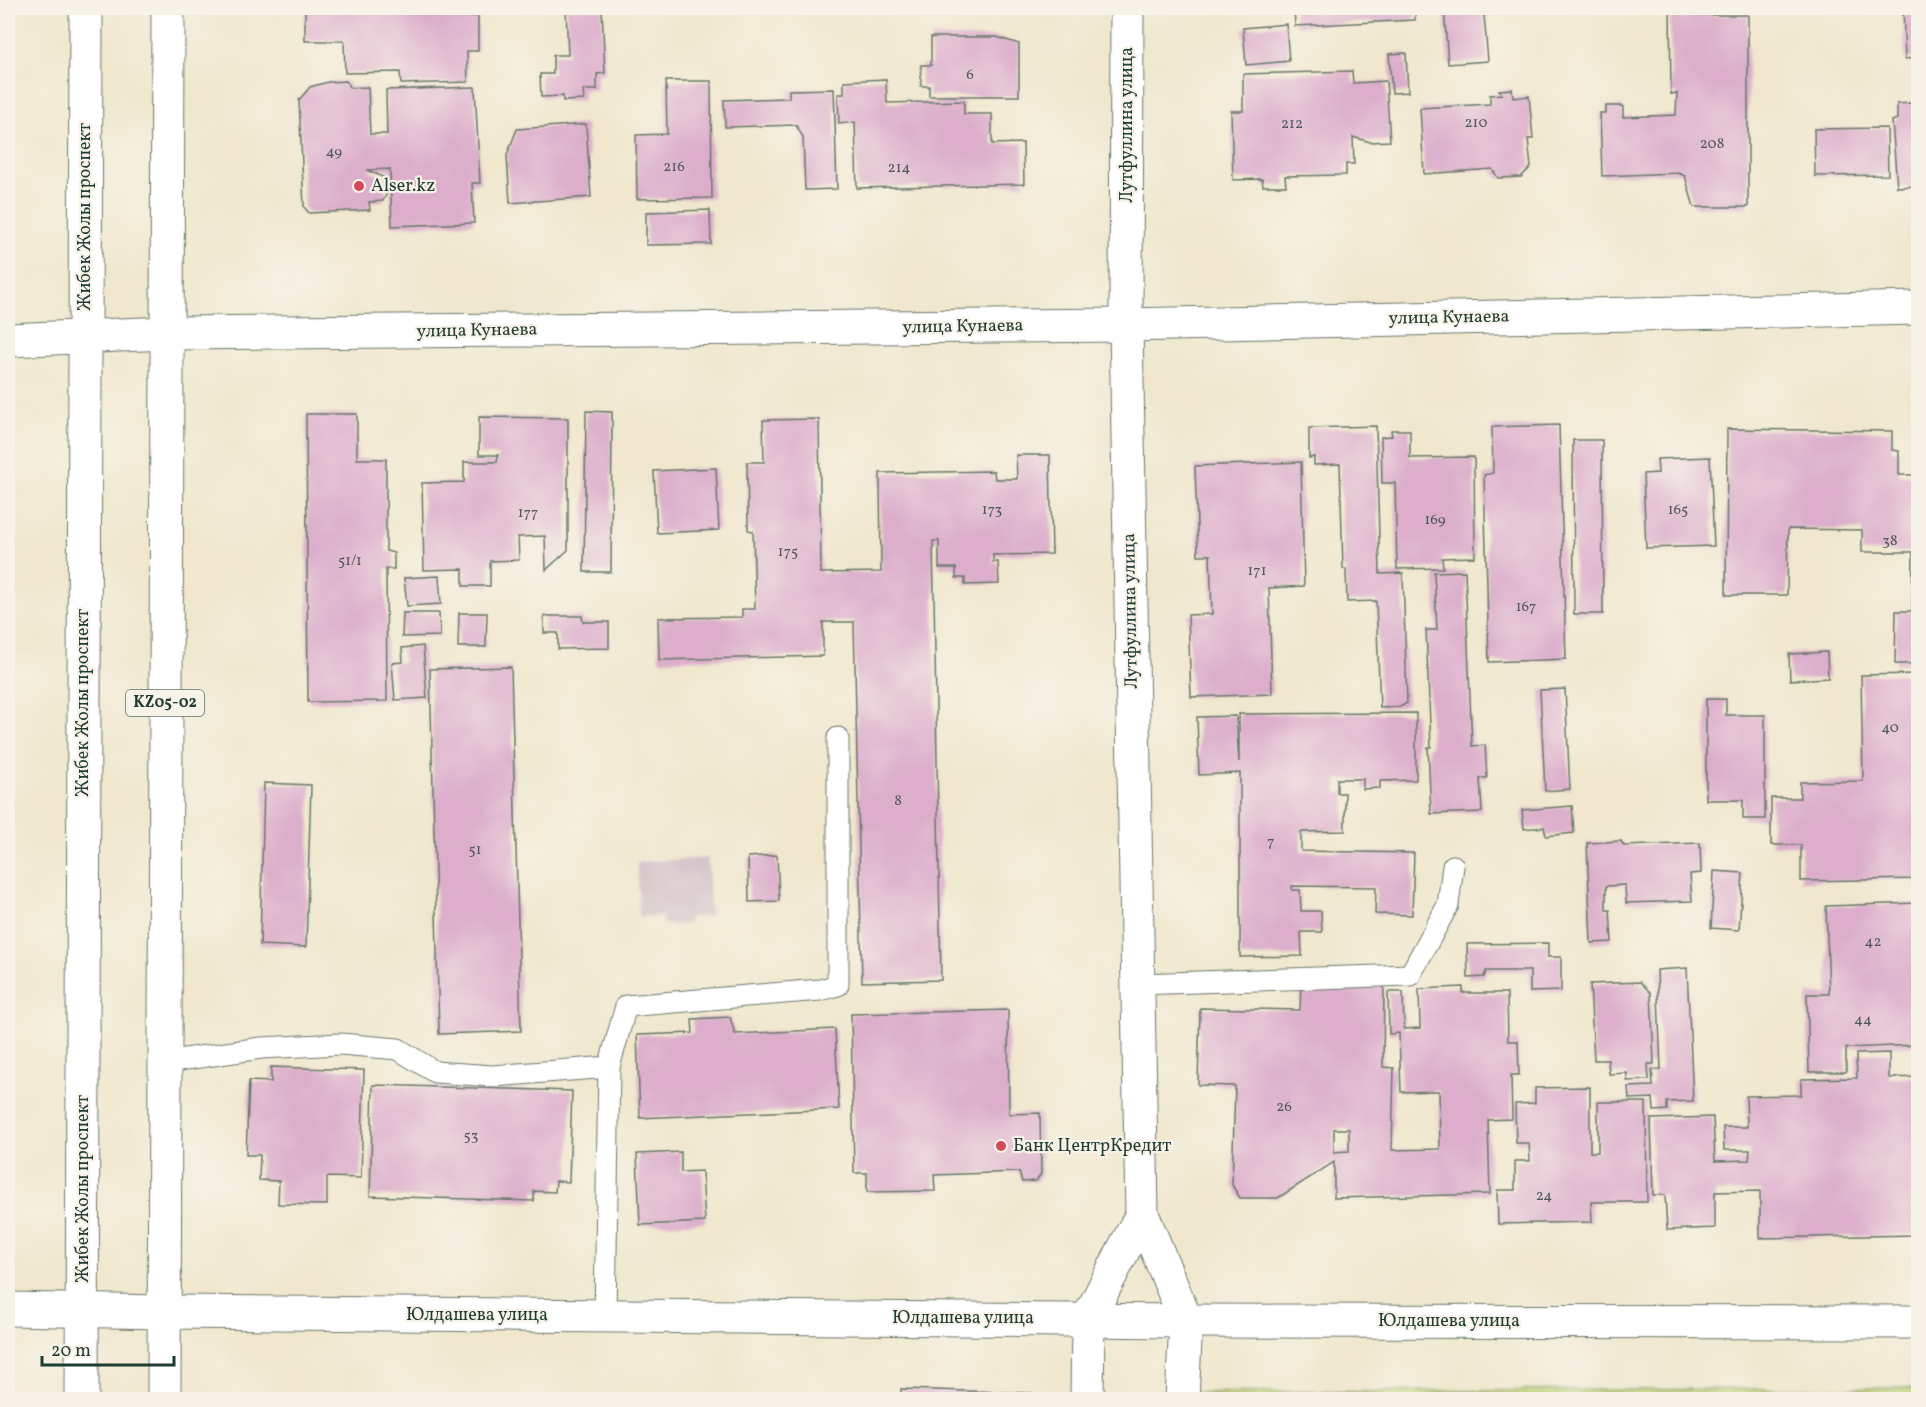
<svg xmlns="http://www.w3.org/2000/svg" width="1926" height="1407" font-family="Vollkorn,serif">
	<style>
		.industrial { fill: #d2bdc6 }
		.green { fill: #bcd175; stroke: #6e8754; stroke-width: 1.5 }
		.building { fill: #dcaecb; fill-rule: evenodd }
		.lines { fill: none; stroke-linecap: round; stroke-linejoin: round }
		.service-casing { stroke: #68786a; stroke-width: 23 }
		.minor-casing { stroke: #68786a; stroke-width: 35 }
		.secondary-casing { stroke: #68786a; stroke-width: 35 }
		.trunk-casing { stroke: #68786a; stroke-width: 35 }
		.service { stroke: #fff; stroke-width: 21 }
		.minor { stroke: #fff; stroke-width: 33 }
		.secondary { stroke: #fff; stroke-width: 33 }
		.trunk { stroke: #fff; stroke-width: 33 }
		.poi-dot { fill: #d1495b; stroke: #f7f3e8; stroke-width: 2 }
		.labels { text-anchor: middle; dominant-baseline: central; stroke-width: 4.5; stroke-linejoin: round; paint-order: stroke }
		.number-label { font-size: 15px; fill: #4e595a }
		.shield { fill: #f7f3e8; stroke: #60746a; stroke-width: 1.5 }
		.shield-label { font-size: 16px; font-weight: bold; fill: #1f3d34 }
		.street-label { font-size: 18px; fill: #1f3d34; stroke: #f7f3e8 }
		.poi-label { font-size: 18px; fill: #1f3d34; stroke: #f7f3e8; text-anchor: start }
	</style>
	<rect width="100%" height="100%" fill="#f7f3e8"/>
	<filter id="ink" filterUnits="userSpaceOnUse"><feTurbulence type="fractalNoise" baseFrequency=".0167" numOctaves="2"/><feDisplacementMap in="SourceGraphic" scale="12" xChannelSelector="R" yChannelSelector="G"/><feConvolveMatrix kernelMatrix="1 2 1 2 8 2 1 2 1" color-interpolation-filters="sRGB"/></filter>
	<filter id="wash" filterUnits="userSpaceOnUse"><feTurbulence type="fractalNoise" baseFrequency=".008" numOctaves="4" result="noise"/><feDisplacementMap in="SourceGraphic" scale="24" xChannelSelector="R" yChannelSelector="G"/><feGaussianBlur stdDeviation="1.35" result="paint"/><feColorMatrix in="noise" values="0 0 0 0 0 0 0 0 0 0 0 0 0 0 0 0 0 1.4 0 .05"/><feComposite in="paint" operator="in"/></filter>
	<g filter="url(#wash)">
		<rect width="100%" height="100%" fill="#f0e7ce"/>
		<polygon class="industrial" points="708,858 710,916 689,917 689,924 663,925 662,916 639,917 637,862"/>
		<polygon class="green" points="1918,1388 1918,1399 1195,1400 1195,1393"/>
		<g id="blocks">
			<g class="building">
				<polygon points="305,8 443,8 443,17 478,16 478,51 467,51 468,82 401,84 400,72 345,73 344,41 305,41"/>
				<polygon points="566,8 602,8 605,73 597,74 597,90 583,90 584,100 563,101 563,96 541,97 540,74 553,74 553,55 568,55"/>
				<polygon points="1294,8 1415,8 1415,20 1295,26"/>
				<polygon points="1444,8 1502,8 1503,13 1484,15 1488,61 1448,64"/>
				<polygon points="1670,8 1705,8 1705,15 1748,15 1748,207 1694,207 1685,176 1678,173 1602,176 1600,113 1606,113 1606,106 1623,106 1623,117 1676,115 1677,93 1671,94"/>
				<polygon points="1903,8 1918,8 1918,58 1905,59"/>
				<polygon points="1286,24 1289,61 1246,65 1243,28"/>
				<polygon points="931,37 997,37 1019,44 1019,96 929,96 929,86 921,86 921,65 931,65"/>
				<polygon points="1406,53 1408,92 1392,93 1389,54"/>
				<polygon points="1352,71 1353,83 1386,81 1390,141 1370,142 1353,137 1354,164 1346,164 1346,175 1285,176 1286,186 1263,186 1262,179 1233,180 1231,111 1243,111 1243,74"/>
				<polygon points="886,79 887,103 964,101 964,114 992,114 992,144 1023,143 1024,184 857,188 855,122 839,124 838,94 844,94 844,81"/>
				<polygon points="346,81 351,88 368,87 370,134 387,134 386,90 475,87 480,183 472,183 474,223 392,226 390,169 367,170 383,177 386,195 383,201 369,202 370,210 309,213 304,207 299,100 310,87 328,82"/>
				<polygon points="666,81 711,81 712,198 637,199 636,135 667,134"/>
				<polygon points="834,89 837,189 805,190 803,137 796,125 725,127 724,100 789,98 789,90"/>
				<polygon points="1512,89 1513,98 1529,96 1533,139 1528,139 1531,167 1521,177 1498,178 1492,169 1424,174 1420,108 1490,104 1490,95 1502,94 1499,90"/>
				<polygon points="1912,103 1913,119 1918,118 1918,186 1897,187 1892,121 1897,119 1897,104"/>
				<polygon points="586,124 591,197 510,203 507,155 517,129"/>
				<polygon points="1887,128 1888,175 1815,176 1814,129"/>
				<polygon points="710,210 711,244 646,245 646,212"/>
				<polygon points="586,411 612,412 611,572 584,572"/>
				<polygon points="306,414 357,414 357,459 386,459 386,551 394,553 394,569 386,569 387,701 308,702"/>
				<polygon points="479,417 568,418 568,550 546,570 545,536 518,537 519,560 490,561 490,586 463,586 463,569 424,570 422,483 464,482 464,462 497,462 498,455 479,455"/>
				<polygon points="819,419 821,573 881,572 880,473 994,471 995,479 1017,479 1016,455 1050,455 1052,554 993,555 993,562 998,562 999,584 965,585 965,578 956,578 956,568 939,568 939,541 933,541 941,980 862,982 854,622 823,622 823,656 659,660 658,618 742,617 742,609 755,609 753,531 748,530 747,462 764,462 763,420"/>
				<polygon points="1559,425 1566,659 1489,662 1484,475 1493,473 1492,427"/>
				<polygon points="1376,426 1380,574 1403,573 1407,703 1400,707 1380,708 1376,601 1347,602 1346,569 1343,569 1340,464 1314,465 1314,457 1309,458 1309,428"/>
				<polygon points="1727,429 1892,431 1892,450 1899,451 1899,475 1918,475 1918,664 1895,664 1896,611 1912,611 1913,552 1862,552 1862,530 1788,529 1787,595 1726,595"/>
				<polygon points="1391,430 1410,430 1410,458 1474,457 1475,557 1442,558 1443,568 1397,569 1395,483 1382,483 1381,437 1392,436"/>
				<polygon points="1573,440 1602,440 1603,614 1574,614"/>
				<polygon points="1710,457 1714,546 1646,548 1643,474 1658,473 1657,459"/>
				<polygon points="1301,462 1304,586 1269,588 1272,694 1191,697 1188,615 1212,614 1210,555 1198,555 1195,466"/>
				<polygon points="716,468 719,530 657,533 654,471"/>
				<polygon points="1465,571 1472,746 1485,745 1487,778 1480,778 1482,812 1431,814 1428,747 1431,747 1426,630 1437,630 1434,572"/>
				<polygon points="439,576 441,604 407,606 404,578"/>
				<polygon points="403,613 439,613 440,636 402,637"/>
				<polygon points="459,613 487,613 486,647 458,647"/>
				<polygon points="544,616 582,616 583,622 609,622 609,648 558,649 558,633 544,633"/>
				<polygon points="423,646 427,698 395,700 392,663 403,662 402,648"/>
				<polygon points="1827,652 1828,678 1790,680 1789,654"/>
				<polygon points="511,667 521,1031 439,1034 430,669"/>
				<polygon points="1918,674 1918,879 1801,881 1801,845 1771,845 1771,798 1800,798 1800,782 1863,781 1861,675"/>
				<polygon points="1565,689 1570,789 1545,791 1540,690"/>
				<polygon points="1706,699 1726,699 1726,715 1765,715 1765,819 1743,819 1743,800 1706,800"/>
				<polygon points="1416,713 1416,780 1380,781 1380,788 1363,789 1363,779 1337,779 1337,793 1345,793 1345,831 1301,832 1301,851 1414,853 1412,915 1375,914 1376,887 1292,886 1292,890 1300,890 1301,911 1321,911 1322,932 1301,932 1302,956 1240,957 1240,773 1199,775 1197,717 1236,716 1239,762 1239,714"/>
				<polygon points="264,783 311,785 306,947 260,945"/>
				<polygon points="1572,806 1574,833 1546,836 1544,827 1524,829 1522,810"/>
				<polygon points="1621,841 1624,846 1700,843 1701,873 1690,874 1692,901 1626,903 1625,885 1606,886 1606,910 1610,910 1612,942 1591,943 1587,843"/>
				<polygon points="777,855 779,901 749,902 748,857"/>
				<polygon points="1714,871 1743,873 1739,930 1711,928"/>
				<polygon points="1918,903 1918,1045 1846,1048 1846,1072 1809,1072 1807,994 1829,994 1826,906"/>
				<polygon points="1548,943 1548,957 1561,957 1561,991 1530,992 1530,971 1486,971 1484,977 1468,978 1467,944"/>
				<polygon points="1687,968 1693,1101 1667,1102 1667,1110 1654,1111 1653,1098 1629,1099 1628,1087 1653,1086 1652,1070 1661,1070 1657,970"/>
				<polygon points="1640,982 1651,993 1654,1064 1648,1064 1649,1080 1627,1081 1627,1073 1609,1074 1608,1060 1594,1060 1590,984"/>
				<path d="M1301 984 1384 986 1383 1067 1394 1068 1392 1150 1440 1149 1439 1091 1401 1092 1399 1033 1389 1034 1388 992H1403L1404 1029 1420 1028 1419 989 1463 987V993H1507L1508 1041H1518L1519 1075H1511L1512 1119 1488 1120 1490 1194 1334 1198V1162L1278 1198H1240L1232 1185 1235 1086 1198 1085 1200 1008 1300 1010ZM1334 1129H1349V1151L1334 1152Z"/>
				<polygon points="1008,1010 1009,1114 1040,1113 1041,1174 1036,1181 1022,1182 1019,1172 934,1175 935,1191 867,1192 867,1173 854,1173 851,1014"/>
				<polygon points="730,1017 735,1034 835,1029 839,1109 640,1118 637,1035 693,1033 692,1019"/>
				<polygon points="1889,1053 1889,1078 1918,1077 1918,1235 1760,1238 1760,1191 1715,1192 1715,1228 1667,1230 1665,1195 1653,1195 1651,1119 1713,1117 1715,1161 1749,1160 1750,1150 1724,1150 1723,1127 1747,1127 1746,1096 1801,1095 1801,1079 1857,1078 1856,1054"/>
				<polygon points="271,1067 364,1070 361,1178 327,1177 327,1205 278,1204 279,1181 259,1180 260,1155 246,1155 249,1081 271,1082"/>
				<polygon points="373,1085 572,1091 569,1182 556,1181 555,1192 534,1191 534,1201 370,1196"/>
				<polygon points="1590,1087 1590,1152 1598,1152 1598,1102 1646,1102 1647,1202 1591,1202 1592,1222 1498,1224 1497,1190 1515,1190 1515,1161 1530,1161 1529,1143 1516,1143 1515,1104 1535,1103 1535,1088"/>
				<polygon points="681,1152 681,1172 702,1171 705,1222 640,1225 637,1154"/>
				<polygon points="901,1389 1033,1393 1033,1400 901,1400"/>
			</g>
		</g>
	</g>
	<g filter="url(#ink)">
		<use href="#blocks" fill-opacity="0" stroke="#68786a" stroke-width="1.5"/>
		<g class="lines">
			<defs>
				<g id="service">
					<polyline points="1138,984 1410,975 1448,905 1453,866"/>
					<polyline points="165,1062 261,1048 341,1044 398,1049 435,1072 493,1076 609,1067 626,1006 820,990 838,985 838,738"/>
					<polyline points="605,1316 609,1067"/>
				</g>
				<g id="minor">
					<polyline points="1127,8 1126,325 1142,1214 1186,1321 1182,1400"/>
					<polyline points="8,1309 164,1312 1186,1321 1918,1322"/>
					<polyline points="1087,1400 1088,1319 1142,1214"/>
				</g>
				<polyline id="secondary" points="8,340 166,333 1126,325 1918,308"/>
				<g id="trunk">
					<polyline points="82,1400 86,8"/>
					<polyline points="164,1400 168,8"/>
				</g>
			</defs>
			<use href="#service" class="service-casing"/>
			<use href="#minor" class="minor-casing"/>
			<use href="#secondary" class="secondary-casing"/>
			<use href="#trunk" class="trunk-casing"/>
			<use href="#service" class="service"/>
			<use href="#minor" class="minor"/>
			<use href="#secondary" class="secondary"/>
			<use href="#trunk" class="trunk"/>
		</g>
	</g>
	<g class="poi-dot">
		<circle cx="359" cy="186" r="6"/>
		<circle cx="1001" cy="1146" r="6"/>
	</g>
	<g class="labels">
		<g class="number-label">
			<text x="970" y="75">6</text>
			<text x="1476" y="123">210</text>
			<text x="1292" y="124">212</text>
			<text x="1712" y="144">208</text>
			<text x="334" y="152">49</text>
			<text x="674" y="167">216</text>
			<text x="899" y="168">214</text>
			<text x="992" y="510">173</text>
			<text x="1678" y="510">165</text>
			<text x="528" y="513">177</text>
			<text x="1435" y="520">169</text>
			<text x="1890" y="541">38</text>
			<text x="788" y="552">175</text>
			<text x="350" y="561">51/1</text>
			<text x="1257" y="571">171</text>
			<text x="1526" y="607">167</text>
			<text x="1890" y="728">40</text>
			<text x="898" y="801">8</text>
			<text x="1271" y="842">7</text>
			<text x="475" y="850">51</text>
			<text x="1873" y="942">42</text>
			<text x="1863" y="1020">44</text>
			<text x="1284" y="1107">26</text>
			<text x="471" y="1136">53</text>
			<text x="1544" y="1196">24</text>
		</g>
		<rect class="shield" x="126" y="690" width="78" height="26" rx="4.5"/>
		<g class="shield-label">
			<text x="165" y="703">KZ05-02</text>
		</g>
		<g class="street-label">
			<text transform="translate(1127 125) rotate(-90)">Лутфуллина улица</text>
			<text transform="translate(85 217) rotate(-90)">Жибек Жолы проспект</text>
			<text transform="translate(1449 318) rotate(-1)">улица Кунаева</text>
			<text transform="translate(963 327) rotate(-1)">улица Кунаева</text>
			<text transform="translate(477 331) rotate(-1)">улица Кунаева</text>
			<text transform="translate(1131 611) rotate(-91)">Лутфуллина улица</text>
			<text transform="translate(83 703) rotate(-90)">Жибек Жолы проспект</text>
			<text transform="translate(83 1189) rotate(-90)">Жибек Жолы проспект</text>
			<text x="477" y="1315">Юлдашева улица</text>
			<text x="963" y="1318">Юлдашева улица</text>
			<text x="1449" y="1321">Юлдашева улица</text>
		</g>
		<g class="poi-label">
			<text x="371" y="186">Alser.kz</text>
			<text x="1013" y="1146">Банк ЦентрКредит</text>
		</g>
	</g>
	<rect width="1926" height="1407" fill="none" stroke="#f7f3e8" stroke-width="30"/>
	<path d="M42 1356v9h132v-9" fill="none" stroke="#1f3d34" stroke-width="3"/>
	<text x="51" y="1356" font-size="18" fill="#1f3d34" stroke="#f7f3e8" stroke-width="4.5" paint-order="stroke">20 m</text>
</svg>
